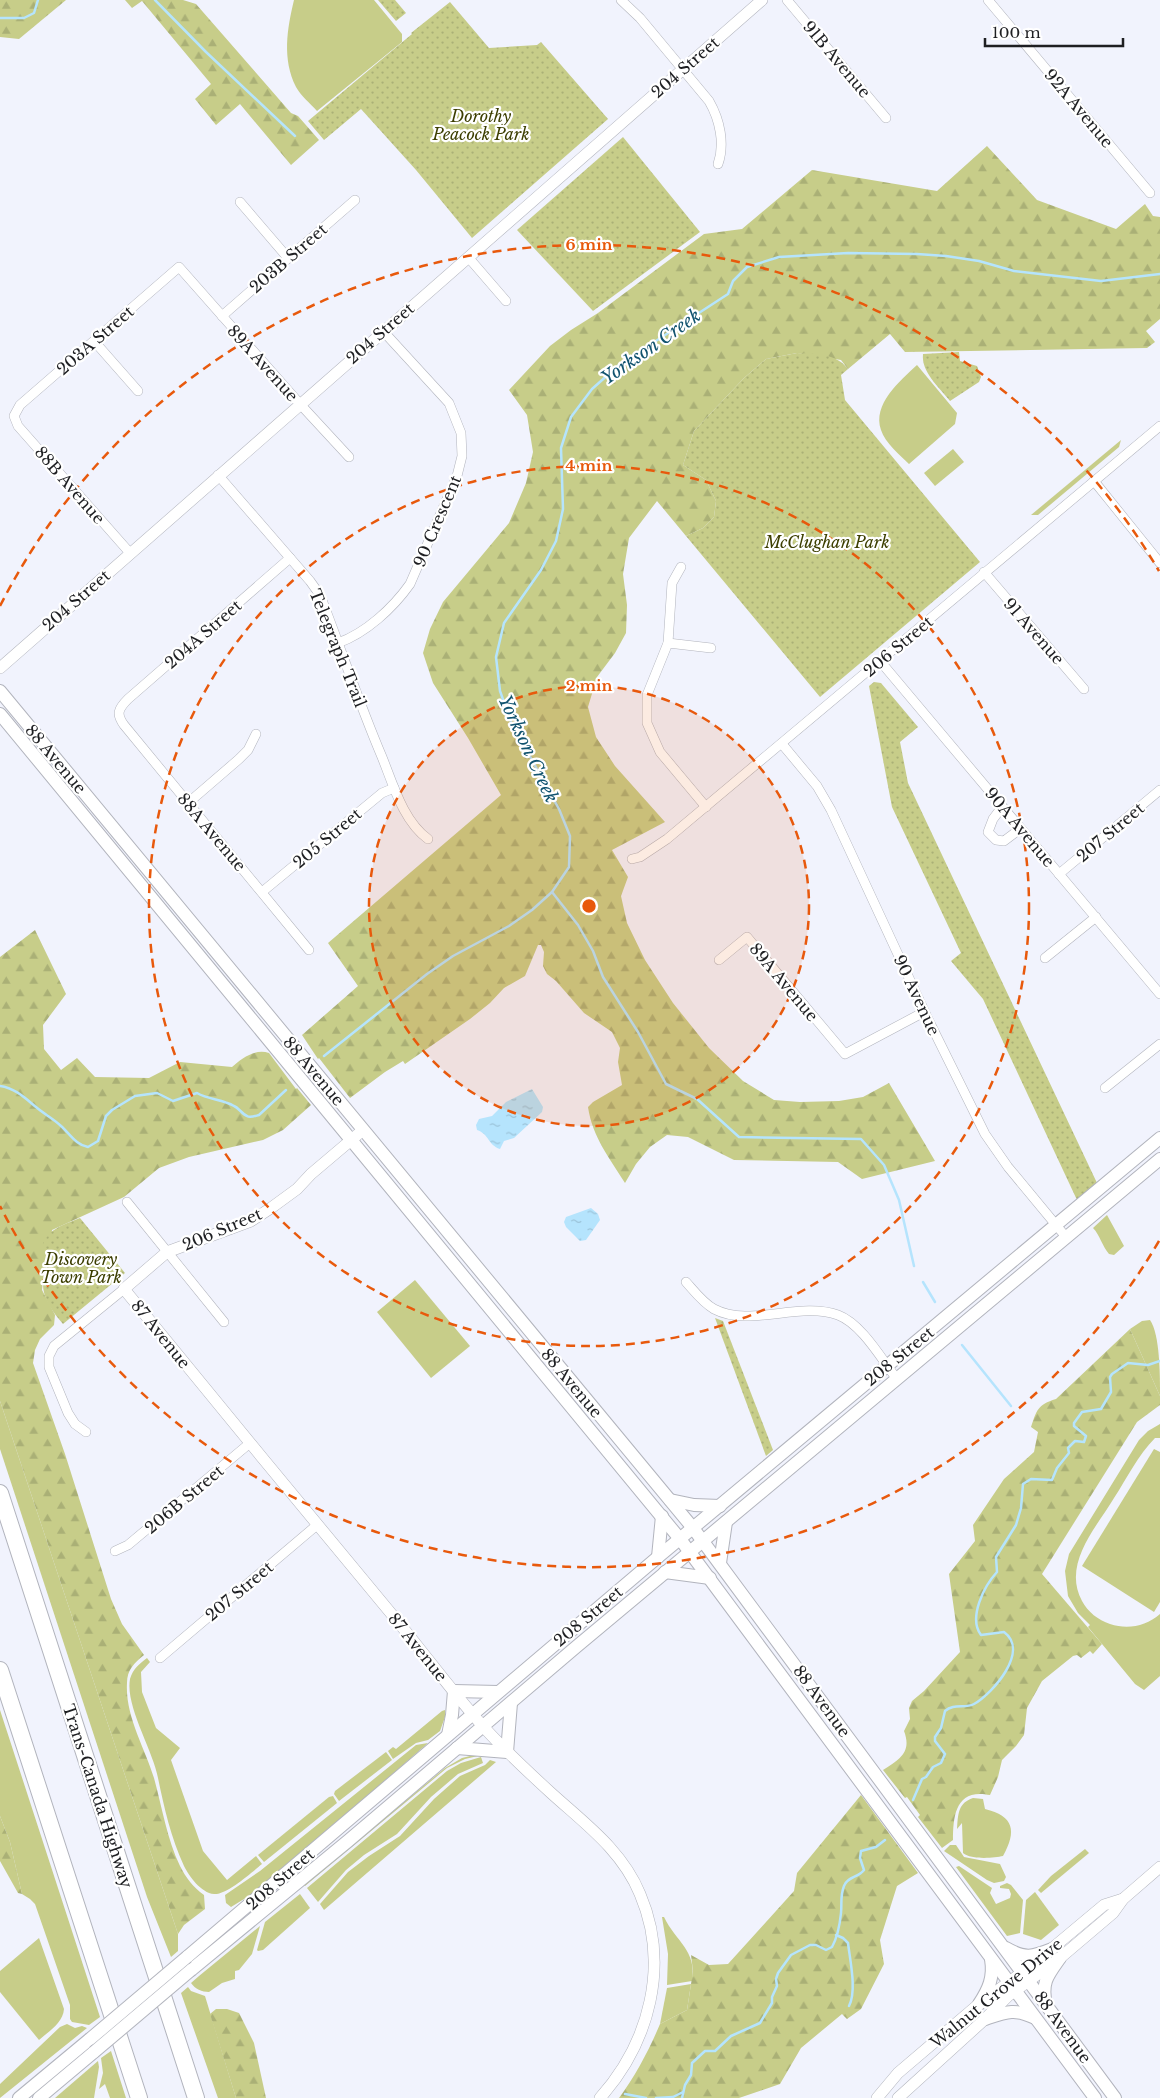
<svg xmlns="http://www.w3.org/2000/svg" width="1160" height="2098" font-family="'Libre Baskerville',serif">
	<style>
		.grass { fill: #c7cd89 }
		.forest { fill: url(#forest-firs) }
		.park { fill: url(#park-dots) }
		.water { fill: url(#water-ripples) }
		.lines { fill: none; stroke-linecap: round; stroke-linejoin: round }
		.stream { stroke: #b5e4fd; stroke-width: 2.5 }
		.minor-casing { stroke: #b2b4bd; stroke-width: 10 }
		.tertiary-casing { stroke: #b2b4bd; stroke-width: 12 }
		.secondary-casing { stroke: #b2b4bd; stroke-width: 14 }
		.motorway-casing { stroke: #b2b4bd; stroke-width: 18 }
		.minor { stroke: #fff; stroke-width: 9 }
		.tertiary { stroke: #fff; stroke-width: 11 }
		.secondary { stroke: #fff; stroke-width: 12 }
		.motorway { stroke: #fff; stroke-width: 16 }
		.secondary-bridge-casing { stroke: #b2b4bd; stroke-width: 14; stroke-linecap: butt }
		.secondary-bridge { stroke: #fff; stroke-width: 12 }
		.ring { fill: none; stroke: #e8590c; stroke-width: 2.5; stroke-dasharray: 9 6 }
		.labels { text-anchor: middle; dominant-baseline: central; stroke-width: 4.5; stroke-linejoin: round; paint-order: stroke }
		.street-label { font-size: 16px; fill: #1e1f22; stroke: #fff }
		.park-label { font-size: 16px; font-style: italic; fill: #3c3e00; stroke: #fff }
		.water-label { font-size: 18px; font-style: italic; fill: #11536f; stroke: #fff }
		.centre { fill: #e8590c; stroke: #fff; stroke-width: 2.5 }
		.ring-label { font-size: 15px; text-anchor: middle; font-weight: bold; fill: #e8590c; stroke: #fff; stroke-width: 4.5; stroke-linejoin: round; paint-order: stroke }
	</style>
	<defs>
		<pattern id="forest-firs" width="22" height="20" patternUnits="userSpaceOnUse" patternTransform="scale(1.25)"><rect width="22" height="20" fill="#c7cd89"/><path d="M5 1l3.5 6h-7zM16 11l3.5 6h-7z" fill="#aab076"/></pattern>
		<pattern id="park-dots" width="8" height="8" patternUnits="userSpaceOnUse" patternTransform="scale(1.25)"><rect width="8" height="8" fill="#c7cd89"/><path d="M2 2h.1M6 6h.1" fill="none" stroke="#aab076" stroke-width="1.8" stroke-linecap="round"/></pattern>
		<pattern id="water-ripples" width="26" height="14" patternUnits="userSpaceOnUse" patternTransform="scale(1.25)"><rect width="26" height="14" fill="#b5e4fd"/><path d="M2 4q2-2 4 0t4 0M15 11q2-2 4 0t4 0" fill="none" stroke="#9bc3d9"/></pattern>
	</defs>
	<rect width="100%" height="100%" fill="#f1f3fd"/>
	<g class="grass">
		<path d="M294 0H374L402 34V42L317 111C310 103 301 96 296 87 282 59 287 29 294 0Z"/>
		<path d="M917 365 957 413 955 424 909 464C900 455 885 443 881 430 872 404 900 381 917 365Z"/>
		<polygon points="1121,440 1119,447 1038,515 1031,515"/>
		<polygon points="953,449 964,462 935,486 924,473"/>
		<path d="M1107 1215 1124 1246 1114 1255 1109 1254C1102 1246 1100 1235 1093 1228Z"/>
		<polygon points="415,1280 470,1346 431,1378 377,1312"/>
		<path d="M1150 1320C1160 1334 1160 1376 1160 1396L1130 1329 1142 1321Z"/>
		<polygon points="0,1401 178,1934 178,1951 171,1957 147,1897 0,1449"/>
		<path d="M1160 1424V1438H1155C1138 1455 1127 1478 1114 1498 1096 1528 1062 1564 1082 1601 1088 1612 1098 1620 1110 1624 1128 1630 1146 1626 1160 1614V1676L1144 1690 1135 1684 1088 1627 1090 1625 1078 1613 1068 1596 1065 1571 1069 1554 1139 1440 1148 1431Z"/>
		<polygon points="1154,1449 1160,1452 1160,1602 1154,1612 1082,1566"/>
		<path d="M147 1658 150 1662 141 1672 142 1692 156 1728 180 1748 171 1760 203 1851 227 1880 256 1856 262 1864C252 1872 227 1895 214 1894 201 1893 189 1876 184 1866 171 1838 164 1807 158 1778 153 1750 125 1706 130 1679 133 1669 139 1664 147 1658Z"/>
		<polygon points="0,1710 100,2017 89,2025 72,2022 70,2019 70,2005 35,1904 30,1899 22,1894 10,1842 0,1816"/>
		<polygon points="445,1710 445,1717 440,1731 428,1740 416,1743 393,1759 388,1751 393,1747 396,1749 442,1711"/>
		<polygon points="428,1743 348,1813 249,1896 231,1907 226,1903 225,1895 260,1871 416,1745"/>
		<polygon points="386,1752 392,1760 339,1801 334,1794 335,1791"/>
		<polygon points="474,1755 478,1756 465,1759 447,1768 305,1886 304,1885 445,1768 462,1758"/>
		<polygon points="481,1757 483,1763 458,1774 431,1797 397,1834 364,1855 346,1870 318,1902 307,1888 447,1771 461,1763"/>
		<polygon points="490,1760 496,1762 324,1910 320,1904 348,1872 369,1856 400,1836 434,1799 460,1776 485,1765"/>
		<polygon points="333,1796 337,1803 264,1862 258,1855 329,1797"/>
		<path d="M973 1798 983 1799 985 1809C1014 1816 1017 1831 1003 1856 994 1858 971 1860 963 1853L962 1823 957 1829C958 1814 958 1803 973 1798Z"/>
		<polygon points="950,1845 956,1845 964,1857 1000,1864 1006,1877 1004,1881 994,1883 987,1880 944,1851"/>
		<polygon points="1085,1849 1089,1853 1041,1893 1038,1890 1051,1876"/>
		<polygon points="959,1866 992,1888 990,1893 996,1904 1010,1898 1011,1894 1009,1889 1000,1888 1000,1886 1007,1883 1011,1885 1023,1900 1020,1933 1007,1936 956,1867"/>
		<polygon points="1035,1892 1059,1925 1041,1940 1023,1934 1026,1900"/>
		<polygon points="300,1894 310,1908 263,1950 258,1951 257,1950 265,1922"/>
		<path d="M662 1917H664C676 1942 697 1950 692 1981L667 1985 668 1954Z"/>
		<path d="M260 1926 252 1954 239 1970 235 1971V1979L222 1983 209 1992C202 1992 195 1989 191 1983L199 1976Z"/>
		<path d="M39 1938 64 2009C63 2023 49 2031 39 2040L0 1992V1971Z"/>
		<polygon points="691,1984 687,2010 660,2024 667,1988"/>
		<polygon points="188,1987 191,1991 205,1996 236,2098 218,2098 181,1993"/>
		<polygon points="67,2024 75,2028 82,2026 87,2028 0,2098 0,2084 60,2027"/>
		<polygon points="111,2051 126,2098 110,2098 105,2084 99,2089 103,2073 101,2058"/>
		<polygon points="98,2061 99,2067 94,2098 55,2098"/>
	</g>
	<g class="forest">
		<polygon points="0,0 66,0 19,39 0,37"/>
		<polygon points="125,0 183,0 196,4 291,113 298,116 319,140 291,165 240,104 216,125 195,99 211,84 142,1 132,8"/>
		<path d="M987 146 1037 200 1116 229 1145 204 1153 216 1160 217V319L1146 331 1155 342 1147 348 905 352 890 334 848 369 841 360 797 353 766 359 744 378 694 431 683 465 706 480 716 501 714 517 703 528 686 536 657 501 629 538 623 574 627 605 626 633 615 653 597 677 588 707 596 737 615 766 665 822 612 850 628 877 621 896 627 923 645 960 673 1003 709 1048 743 1081 774 1100 800 1102 839 1101 863 1097 889 1083 935 1161 862 1179 838 1162 734 1160 688 1137 667 1135 650 1147 636 1164 625 1183C610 1159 592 1136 588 1107L593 1102 622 1085 618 1062 620 1048 612 1032 584 1013 556 981 547 974 543 966 544 952 541 945H538L525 976 504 988 490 1003 470 1019 405 1064 403 1061 385 1072 350 1098 319 1058 318 1059 302 1035 358 986 328 943 501 795 468 738 433 683 423 653 430 629 443 602 509 523 526 483 533 452 527 415 509 390 550 346 571 330 598 313 704 234 742 229 812 170 937 191Z"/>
		<path d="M35 930 66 994 43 1025 44 1049 61 1070 77 1058 95 1077 149 1078 180 1062 232 1067C241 1059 255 1048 269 1053L296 1089 297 1088 311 1105 283 1130 263 1140 189 1157 159 1168 124 1197 52 1230 50 1261 44 1270 42 1290 55 1315 54 1325 40 1339 35 1350 33 1363 65 1454 111 1599 122 1624 144 1655C134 1663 127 1670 127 1683 125 1716 145 1748 154 1778 162 1807 167 1839 180 1866 186 1878 193 1887 204 1895L205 1909 184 1925 178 1934 0 1401V957Z"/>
		<path d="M1130 1329 1160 1396V1405L1137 1422 1042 1574 1102 1644 1093 1654 1090 1651 1081 1658 1077 1655 1073 1656 1042 1681 1027 1708 1024 1735 1016 1746 1002 1760 998 1777 990 1795C956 1788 953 1815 953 1840L942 1848 918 1817 920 1815 907 1797 905 1798 883 1770C900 1759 912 1752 904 1731L910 1719 909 1708 912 1701 924 1691 960 1652 949 1574 975 1541 973 1525 1004 1479 1034 1452 1038 1432 1031 1427C1037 1410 1037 1405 1056 1399Z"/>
		<path d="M861 1795 918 1873 897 1886 880 1940 884 1964 861 2009 847 2019 842 2014 801 2048 780 2084 739 2098H619C636 2075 649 2050 660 2024L687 2010 693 1971 691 1955 709 1965 728 1964 794 1891 797 1873Z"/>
		<polygon points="0,1816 10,1842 22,1894 18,1893 0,1861"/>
		<polygon points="216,2009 227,2009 239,2013 254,2043 266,2098 236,2098 210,2014"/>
	</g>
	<g class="park">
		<polygon points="378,0 395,0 406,13 396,21"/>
		<polygon points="450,2 489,48 537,45 541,42 608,119 472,238 416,170 361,109 324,140 308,121 412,34 411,33"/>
		<polygon points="623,137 700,232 593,311 517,230"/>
		<path d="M959 352 960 361 977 366 981 377 979 382 950 401C939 387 921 372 923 354Z"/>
		<path d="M797 353C816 354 836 353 848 369L841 375 845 400 980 562 820 697 686 536 703 528 714 517 716 501 706 480 683 465 694 431 744 378 766 359Z"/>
		<polygon points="874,682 881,683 918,727 900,742 908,783 1097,1183 1077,1200 983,999 951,961 961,953 892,807 869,686"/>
		<path d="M80 1218 125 1273 63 1324C46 1305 35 1285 50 1261L42 1246C49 1228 63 1225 80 1218Z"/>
		<polygon points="715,1318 723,1321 773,1450 766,1456"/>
	</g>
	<g class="water">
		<path d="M532 1089 543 1107 542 1112 514 1138 504 1141 500 1149C488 1145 489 1134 477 1130L476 1125 479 1119 492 1116 506 1102Z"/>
		<polygon points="591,1208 598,1214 600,1220 586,1240 580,1241 566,1227 564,1222 566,1217"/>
	</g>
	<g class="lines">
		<g class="stream">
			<polyline points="155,0 206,52 295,136"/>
			<polyline points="0,18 24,18 34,13 38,0"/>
			<polyline points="552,892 578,925 593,951 603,977 638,1032 666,1084 697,1099 739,1137 861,1139 884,1165 899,1200 914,1266"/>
			<polyline points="324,1056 427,974 453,956 509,926 532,910 552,892 569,867 570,836 559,809 511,722 500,691 496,657 504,623 541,570 556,541 563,509 561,448 571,417 592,389 619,365 728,294 733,281 747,267 779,257 848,253 917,254 946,256 979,261 1014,271 1101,281 1160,274"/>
			<path d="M0 1086C15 1088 25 1098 36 1107 44 1114 54 1119 61 1126 70 1134 76 1145 88 1147L98 1141 106 1116 112 1110 135 1096 157 1093 173 1101 197 1093C209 1100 222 1099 234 1106 239 1108 242 1114 247 1116 250 1118 255 1116 259 1115L286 1090"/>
			<polyline points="923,1282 935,1302"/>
			<polyline points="962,1345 1011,1406"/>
			<path d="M913 1800 922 1779 926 1777 933 1767 941 1763 945 1754 935 1741V1737L941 1728 945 1711C954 1703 965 1709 974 1704 993 1693 1030 1651 1004 1632L981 1635C968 1618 984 1586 997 1572L996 1557 1016 1525 1021 1508 1023 1484 1031 1479 1052 1480 1057 1468 1069 1453 1068 1448 1075 1441 1084 1442 1086 1436 1074 1426V1423L1082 1412 1101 1409 1111 1392 1110 1377 1112 1374 1128 1363 1148 1365 1160 1361"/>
			<path d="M836 1935 843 1938 848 1943C850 1960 857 1991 849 2006"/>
			<polyline points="625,2094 646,2098"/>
			<polyline points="656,2098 673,2097 683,2092"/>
			<path d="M682 2098 685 2085 691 2075 692 2063 705 2051H715L731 2036 760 2023 772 2003V1997L777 1986 776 1979 778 1973 791 1955 810 1945H816L826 1950 832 1947C837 1938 840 1923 841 1913 842 1903 840 1896 844 1886 848 1876 858 1878 864 1870L860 1858 861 1851 876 1847 885 1840"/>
		</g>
		<defs>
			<g id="minor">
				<path d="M621 0 640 18 709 101C720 120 725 144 718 164"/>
				<polyline points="787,0 886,118"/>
				<polyline points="988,0 1150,193"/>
				<polyline points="240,202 288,258"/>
				<polyline points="468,257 506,301"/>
				<polyline points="222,316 355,200"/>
				<polyline points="94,341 138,391"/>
				<path d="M218 475 310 581 320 595C341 649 359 703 382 757 393 784 403 821 428 839"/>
				<polyline points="1094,481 1160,563"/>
				<polyline points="130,553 18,426 14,416 20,405 179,267 300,404 349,457"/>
				<path d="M290 558 128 699C118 709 116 714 124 725L309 950"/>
				<polyline points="681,567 672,583 668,643 647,695 647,723 660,752 706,807"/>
				<polyline points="984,572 1084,689"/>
				<path d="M338 643C366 633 393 608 410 584L457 476 462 456 461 433 449 403 383 331"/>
				<polyline points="668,643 711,648"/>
				<polyline points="880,661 1160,994"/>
				<polyline points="782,744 817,786 831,810 928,1019 985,1134 1008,1167 1066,1237"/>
				<polyline points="188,803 239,759 248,750 256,734"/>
				<polyline points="1002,807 993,819 988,832 996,840 1004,841 1020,829"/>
				<polyline points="632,859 640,857 667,839 1160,426"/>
				<polyline points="1059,874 1160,790"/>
				<polyline points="262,892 382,793 394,788"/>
				<polyline points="1045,958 1096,917"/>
				<polyline points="719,960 747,937 845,1054 924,1012"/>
				<polyline points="1105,1088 1160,1044"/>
				<polyline points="127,1202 224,1322"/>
				<path d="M686 1282C694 1291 703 1303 714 1309 750 1328 799 1301 838 1315 862 1324 882 1360 897 1379"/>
				<polyline points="86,1432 75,1424 68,1413 49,1367 49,1356 54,1346 124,1289"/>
				<polyline points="115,1551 128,1545 250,1443"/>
				<polyline points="160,1658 317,1525"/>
			</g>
			<g id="tertiary">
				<polyline points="0,668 762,0"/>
				<path d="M363 1130 311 1174 297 1189 271 1208 251 1221 167 1252 124 1289C214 1399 303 1508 394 1617 423 1652 450 1689 481 1724 502 1748 526 1770 550 1792 584 1823 622 1850 640 1894 670 1964 650 2042 600 2098"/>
				<polyline points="877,2098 898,2073 979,2004 1031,1966 1104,1905 1123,1899"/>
				<polyline points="898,2098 985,2019 1008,1996 1060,1958 1113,1913 1123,1899 1160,1867"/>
			</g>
			<g id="secondary">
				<polyline points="0,691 693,1528 1115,2098"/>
				<polyline points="0,714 680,1539 1095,2098"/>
				<polyline points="670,1500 694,1505 720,1506"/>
				<polyline points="658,1557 662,1516"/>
				<polyline points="720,1563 726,1522"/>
				<polyline points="665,1572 710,1578"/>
				<polyline points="448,1735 452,1715 454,1691 498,1692"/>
				<polyline points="457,1748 507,1752 511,1703"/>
				<path d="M1006 1948C1025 1959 1032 1957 1052 1949"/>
				<polyline points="187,1957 658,1557 1160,1138"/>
				<polyline points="191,1970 348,1841 576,1647 1160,1159"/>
				<path d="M979 2004C989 1989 994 1977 991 1959"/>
				<path d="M1046 2004C1041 1982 1048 1975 1060 1958"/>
				<path d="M985 2019C1006 2012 1015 2008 1035 2018"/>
				<polyline points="19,2098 90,2039"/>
				<polyline points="39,2098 94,2052"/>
			</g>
			<g id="motorway">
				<polyline points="0,1493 196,2098"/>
				<polyline points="0,1670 139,2098"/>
			</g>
		</defs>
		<use href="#minor" class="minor-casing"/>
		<use href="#tertiary" class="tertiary-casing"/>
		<use href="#secondary" class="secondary-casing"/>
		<use href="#motorway" class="motorway-casing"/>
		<use href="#minor" class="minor"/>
		<use href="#tertiary" class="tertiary"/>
		<use href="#secondary" class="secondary"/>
		<use href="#motorway" class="motorway"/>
		<defs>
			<g id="secondary-bridge">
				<polyline points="90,2039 187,1957"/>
				<polyline points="94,2052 191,1970"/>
			</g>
		</defs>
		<use href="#secondary-bridge" class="secondary-bridge-casing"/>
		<use href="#secondary-bridge" class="secondary-bridge"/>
	</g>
	<circle cx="589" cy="906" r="220" fill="#e8590c" fill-opacity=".12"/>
	<g class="ring">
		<circle cx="589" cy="906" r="220"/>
		<circle cx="589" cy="906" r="440"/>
		<path d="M1159 1241A661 661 0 0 1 0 1206M0 606A661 661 0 0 1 1159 571"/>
	</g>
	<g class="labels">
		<g class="street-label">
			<text transform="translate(837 59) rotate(50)">91B Avenue</text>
			<text transform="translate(685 67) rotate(-41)">204 Street</text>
			<text transform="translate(1079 108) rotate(50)">92A Avenue</text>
			<text transform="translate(288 258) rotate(-41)">203B Street</text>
			<text transform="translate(380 333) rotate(-41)">204 Street</text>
			<text transform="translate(95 340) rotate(-41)">203A Street</text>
			<text transform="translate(263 363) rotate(48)">89A Avenue</text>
			<text transform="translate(70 485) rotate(49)">88B Avenue</text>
			<text transform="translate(437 521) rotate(-67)">90 Crescent</text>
			<text transform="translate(76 600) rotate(-41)">204 Street</text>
			<text transform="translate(1034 631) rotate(49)">91 Avenue</text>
			<text transform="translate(203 634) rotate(-41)">204A Street</text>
			<text transform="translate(898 646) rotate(-40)">206 Street</text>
			<text transform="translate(338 648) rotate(68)">Telegraph Trail</text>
			<text transform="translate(56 759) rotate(50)">88 Avenue</text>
			<text transform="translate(1020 827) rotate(50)">90A Avenue</text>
			<text transform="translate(212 832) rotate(50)">88A Avenue</text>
			<text transform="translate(1110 832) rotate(-40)">207 Street</text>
			<text transform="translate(327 838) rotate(-40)">205 Street</text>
			<text transform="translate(784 982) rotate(50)">89A Avenue</text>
			<text transform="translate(917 995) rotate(65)">90 Avenue</text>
			<text transform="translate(314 1071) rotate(50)">88 Avenue</text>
			<text transform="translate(222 1229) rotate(-23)">206 Street</text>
			<text transform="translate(161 1334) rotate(51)">87 Avenue</text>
			<text transform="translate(899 1356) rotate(-39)">208 Street</text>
			<text transform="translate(572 1383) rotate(50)">88 Avenue</text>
			<text transform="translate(184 1499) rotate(-40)">206B Street</text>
			<text transform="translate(239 1591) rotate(-40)">207 Street</text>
			<text transform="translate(588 1616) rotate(-40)">208 Street</text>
			<text transform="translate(418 1647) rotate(51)">87 Avenue</text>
			<text transform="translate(822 1701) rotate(54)">88 Avenue</text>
			<text transform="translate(98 1796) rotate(72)">Trans-Canada Highway</text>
			<text transform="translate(280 1879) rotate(-41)">208 Street</text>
			<text transform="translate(996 1993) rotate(-39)">Walnut Grove Drive</text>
			<text transform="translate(1063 2027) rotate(54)">88 Avenue</text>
		</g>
		<g class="park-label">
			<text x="481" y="116">Dorothy<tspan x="481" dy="18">Peacock Park</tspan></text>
			<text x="827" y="542">McClughan Park</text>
			<text x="81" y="1259">Discovery<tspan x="81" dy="18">Town Park</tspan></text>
		</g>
		<g class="water-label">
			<text transform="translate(651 347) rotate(-35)">Yorkson Creek</text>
			<text transform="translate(528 749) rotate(65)">Yorkson Creek</text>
		</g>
	</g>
	<circle cx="589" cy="906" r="8" class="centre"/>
	<g class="ring-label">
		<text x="589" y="250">6 min</text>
		<text x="589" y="471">4 min</text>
		<text x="589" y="691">2 min</text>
	</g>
	<path d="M985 38v8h138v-8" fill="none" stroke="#1e1f22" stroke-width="2.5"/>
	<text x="992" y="38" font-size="15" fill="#1e1f22" stroke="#ffffff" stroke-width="4" paint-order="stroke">100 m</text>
</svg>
